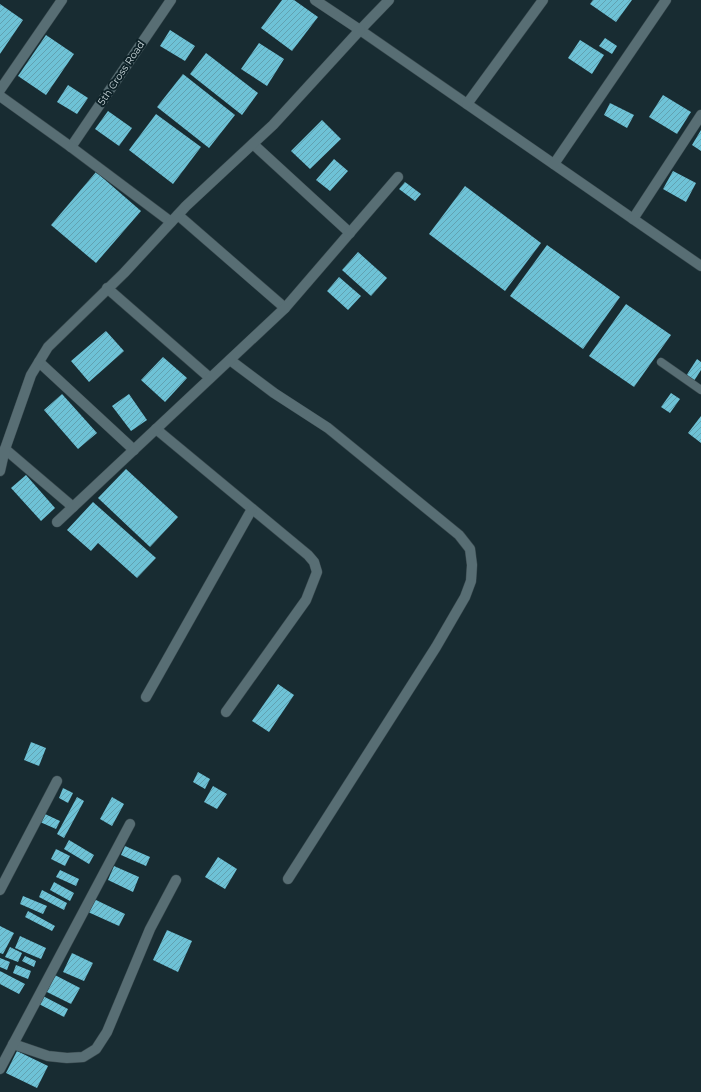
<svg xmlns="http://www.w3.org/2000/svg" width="701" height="1092" font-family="Montserrat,sans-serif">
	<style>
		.building { fill: url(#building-hatch) }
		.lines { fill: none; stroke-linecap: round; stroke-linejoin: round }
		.service-casing { stroke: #37474c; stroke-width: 9 }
		.minor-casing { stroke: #37474c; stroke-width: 11 }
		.tertiary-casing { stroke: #37474c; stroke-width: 11 }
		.service { stroke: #586e74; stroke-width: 8 }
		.minor { stroke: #586e74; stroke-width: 10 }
		.tertiary { stroke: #586e74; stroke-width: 10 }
		.labels { text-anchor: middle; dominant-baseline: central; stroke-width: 4; stroke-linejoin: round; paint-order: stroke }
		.street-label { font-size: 10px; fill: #cddadd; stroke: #0e2228 }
	</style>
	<defs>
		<pattern id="building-hatch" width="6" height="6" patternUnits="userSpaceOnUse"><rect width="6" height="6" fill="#6ec2d6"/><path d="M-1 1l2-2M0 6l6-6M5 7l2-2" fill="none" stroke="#62a2b1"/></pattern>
	</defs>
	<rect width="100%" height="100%" fill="#182c32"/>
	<g class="building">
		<polygon points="282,0 294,0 318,17 292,51 261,28"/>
		<polygon points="593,0 632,0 616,22 590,4"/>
		<polygon points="0,4 23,20 0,54"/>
		<polygon points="170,30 195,46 185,61 160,46"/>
		<polygon points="46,35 74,54 46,95 18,76"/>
		<polygon points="605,38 617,46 612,54 599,46"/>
		<polygon points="580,40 604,55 592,74 568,58"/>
		<polygon points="259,43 284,59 267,86 241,69"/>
		<polygon points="206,53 258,93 242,115 190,74"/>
		<polygon points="183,74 235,115 209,148 157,107"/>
		<polygon points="68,85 88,98 77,114 57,102"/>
		<polygon points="663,95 691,112 677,134 649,117"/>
		<polygon points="610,103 634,115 627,128 604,115"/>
		<polygon points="108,111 132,128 119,146 95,129"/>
		<polygon points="156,114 201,147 173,184 129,150"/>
		<polygon points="322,120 341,139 310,169 291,151"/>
		<polygon points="701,130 701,151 692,145"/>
		<polygon points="334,159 348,171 330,191 316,180"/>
		<polygon points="673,171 696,183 686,202 663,189"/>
		<polygon points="96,172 141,211 96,263 51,225"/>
		<polygon points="405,182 421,194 415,201 399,189"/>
		<polygon points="465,186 541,243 505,291 429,234"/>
		<polygon points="547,245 620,297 583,349 510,296"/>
		<polygon points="358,252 387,278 371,296 342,270"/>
		<polygon points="339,277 361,296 348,310 327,291"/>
		<polygon points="626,304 671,335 634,387 589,356"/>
		<polygon points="106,331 124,351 89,382 71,361"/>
		<polygon points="163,357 187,378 165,402 141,380"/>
		<polygon points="697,359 701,362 701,370 694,381 686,376"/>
		<polygon points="671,393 680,399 670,413 661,407"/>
		<polygon points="62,394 97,433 78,449 44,410"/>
		<polygon points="129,394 147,420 131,431 112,406"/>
		<polygon points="701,416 701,443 688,433"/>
		<polygon points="126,469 178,517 150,547 98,498"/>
		<polygon points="26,475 55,508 41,521 11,488"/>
		<polygon points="93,502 156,558 137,578 98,543 91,551 67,530"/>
		<polygon points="278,684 294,695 269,732 252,721"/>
		<polygon points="31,742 46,748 39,766 24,760"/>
		<polygon points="198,772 210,779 205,789 193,782"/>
		<polygon points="213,786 227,794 217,809 204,802"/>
		<polygon points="63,788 73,793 68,803 59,798"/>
		<polygon points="77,797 84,801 64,838 57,834"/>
		<polygon points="112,797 124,804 112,826 100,819"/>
		<polygon points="45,814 60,821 56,829 40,822"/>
		<polygon points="69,840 94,855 89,864 64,849"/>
		<polygon points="125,846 150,857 146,866 121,855"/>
		<polygon points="56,849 70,856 65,866 51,859"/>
		<polygon points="218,857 237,869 225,889 205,877"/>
		<polygon points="114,866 139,877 133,892 108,880"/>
		<polygon points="60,870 79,879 76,886 56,877"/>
		<polygon points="54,882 74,893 70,901 50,890"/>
		<polygon points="42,890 67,903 64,910 39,897"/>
		<polygon points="23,896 47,906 43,914 20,904"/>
		<polygon points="94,899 125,914 119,926 88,912"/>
		<polygon points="28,911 55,926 52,931 25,917"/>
		<polygon points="0,926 14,933 3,954 0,953"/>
		<polygon points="167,930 192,941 178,972 153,960"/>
		<polygon points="20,936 46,948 41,959 15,948"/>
		<polygon points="10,947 22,953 18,962 5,957"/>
		<polygon points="72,953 93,963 84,981 63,972"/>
		<polygon points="25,956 36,961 34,967 22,961"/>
		<polygon points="0,958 10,962 7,970 0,967"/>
		<polygon points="16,965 31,971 28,979 13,973"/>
		<polygon points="0,971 25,984 19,994 0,984"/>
		<polygon points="51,973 80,988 71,1004 43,990"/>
		<polygon points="41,995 68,1009 64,1017 37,1003"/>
		<polygon points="17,1051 48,1066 37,1088 6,1073"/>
	</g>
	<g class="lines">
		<defs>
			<polyline id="service" points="661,362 701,390"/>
			<g id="minor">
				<polyline points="389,0 360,30 701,266"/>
				<polyline points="0,90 62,0"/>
				<polyline points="467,104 543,0"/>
				<polyline points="253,144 350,233"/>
				<polyline points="71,147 171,0"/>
				<polyline points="554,164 666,0"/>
				<polyline points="178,215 285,308"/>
				<polyline points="633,219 701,115"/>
				<polyline points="107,288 210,378"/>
				<polyline points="230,360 274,393 328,428 459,535 470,549 472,565 471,581 465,597 436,647 288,879"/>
				<polyline points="39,362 134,450"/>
				<polyline points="156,429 308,555 314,562 317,572 306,600 226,712"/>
				<polyline points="5,449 73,507"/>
				<polyline points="57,522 285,308 398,177"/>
				<polyline points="146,697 252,509"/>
				<polyline points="0,890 57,781"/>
				<polyline points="13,1044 48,1056 67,1058 83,1057 96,1049 107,1032 150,929 176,880"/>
				<polyline points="0,1069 130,824"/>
			</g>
			<g id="tertiary">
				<polyline points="0,96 71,147 171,222"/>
				<polyline points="0,471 5,449 31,375 48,347 124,273 186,206 273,125 360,30 315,0"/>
			</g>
		</defs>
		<use href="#service" class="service-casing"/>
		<use href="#minor" class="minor-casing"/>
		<use href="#tertiary" class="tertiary-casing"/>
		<use href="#service" class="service"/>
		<use href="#minor" class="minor"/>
		<use href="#tertiary" class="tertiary"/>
	</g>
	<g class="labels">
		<g class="street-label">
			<text transform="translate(121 73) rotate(-56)">5th Cross Road</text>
		</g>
	</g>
</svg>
